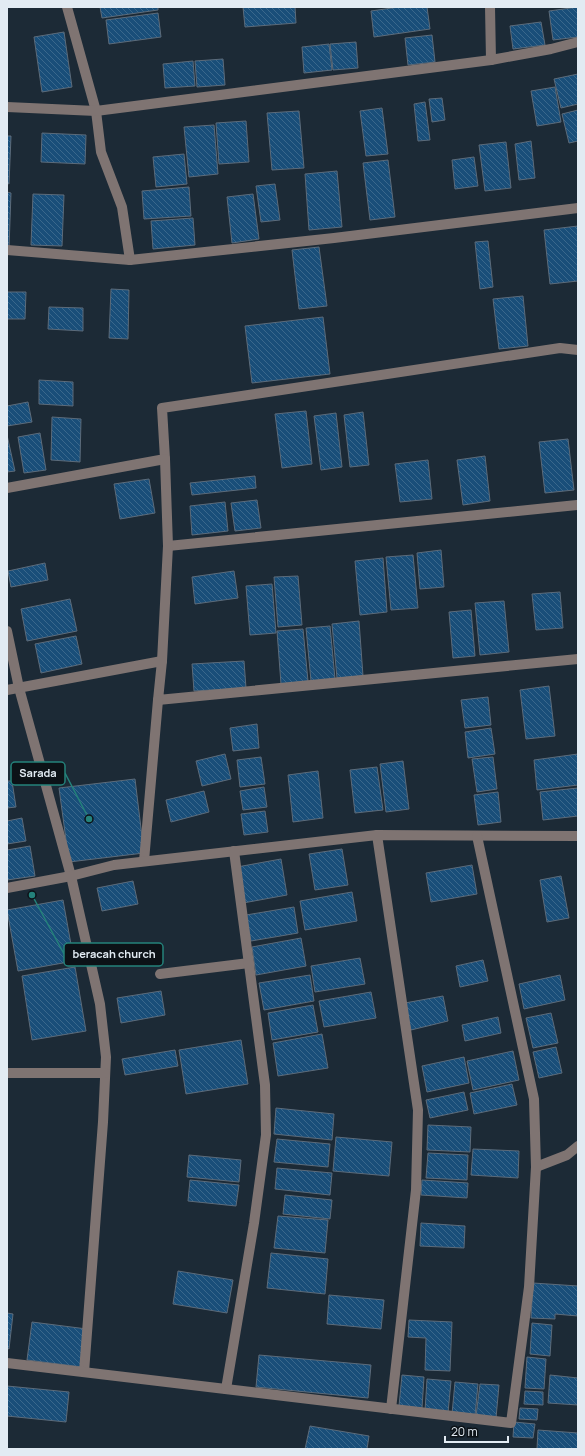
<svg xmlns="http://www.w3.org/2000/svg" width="585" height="1456" font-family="Manrope,sans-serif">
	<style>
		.building { fill: url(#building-back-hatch); stroke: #5c6b7a }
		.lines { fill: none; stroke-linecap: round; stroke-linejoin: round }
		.minor { stroke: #7f7472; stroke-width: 10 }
		.leader { fill: none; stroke: #24827b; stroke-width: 1.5 }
		.callout-dot { fill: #24827b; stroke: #0c1217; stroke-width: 1.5 }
		.callout { fill: #0c1217; stroke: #24827b; stroke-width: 1.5 }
		.callout-label { font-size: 11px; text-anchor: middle; font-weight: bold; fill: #e2ebf3 }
	</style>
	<defs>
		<pattern id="building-back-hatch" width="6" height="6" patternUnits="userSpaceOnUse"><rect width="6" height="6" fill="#194e79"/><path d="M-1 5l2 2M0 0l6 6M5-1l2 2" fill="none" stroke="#3a688c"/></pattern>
	</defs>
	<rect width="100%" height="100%" fill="#1c2a36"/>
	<g class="building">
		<polygon points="100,7 158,7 158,10 102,18"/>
		<polygon points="243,7 295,7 296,23 245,27"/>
		<polygon points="399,7 427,7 430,29 374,37 371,11"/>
		<polygon points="578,7 578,37 553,40 549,11"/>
		<polygon points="158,13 161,37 109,44 106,20"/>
		<polygon points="541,22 545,45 513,49 510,26"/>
		<polygon points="64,32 72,87 42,92 34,37"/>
		<polygon points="432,35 435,62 408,65 405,38"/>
		<polygon points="356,42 358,68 333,70 330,44"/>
		<polygon points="329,44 332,70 304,73 302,47"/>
		<polygon points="223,59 225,85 197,87 195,61"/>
		<polygon points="193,61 195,86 165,88 163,64"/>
		<polygon points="578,74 578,104 561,108 554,79"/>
		<polygon points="555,87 561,122 537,126 531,91"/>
		<polygon points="442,98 445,120 432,122 429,99"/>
		<polygon points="425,102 430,140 418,141 414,104"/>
		<polygon points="382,108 388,154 366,156 360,111"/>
		<polygon points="578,110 578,141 569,143 562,114"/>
		<polygon points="299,111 304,168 272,170 267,113"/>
		<polygon points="246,121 249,162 219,164 216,123"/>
		<polygon points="214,125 218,174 189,177 184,127"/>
		<polygon points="42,133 86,135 85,164 41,162"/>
		<polygon points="7,136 11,136 9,184 7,183"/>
		<polygon points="531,141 535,178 519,180 515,144"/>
		<polygon points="506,142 511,188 485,191 479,145"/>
		<polygon points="184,154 187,184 156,187 153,157"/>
		<polygon points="474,157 478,186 455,189 452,160"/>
		<polygon points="388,160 395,217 370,220 363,163"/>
		<polygon points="337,171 342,227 309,230 305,174"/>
		<polygon points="275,184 280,220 261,222 256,186"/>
		<polygon points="189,187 191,216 144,219 142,191"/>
		<polygon points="7,192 11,193 9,248 7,248"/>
		<polygon points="33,194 64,195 62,246 31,245"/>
		<polygon points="253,194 259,239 232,243 227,197"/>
		<polygon points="193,218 195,245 153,249 151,221"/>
		<polygon points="578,226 578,281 550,284 544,230"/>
		<polygon points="488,241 493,287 480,289 475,242"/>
		<polygon points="319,247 327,306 299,309 292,250"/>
		<polygon points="111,289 129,290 128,339 109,338"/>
		<polygon points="7,292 26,292 25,319 7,319"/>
		<polygon points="523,296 528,346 499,349 493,299"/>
		<polygon points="49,307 83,308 83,331 48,329"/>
		<polygon points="323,317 330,374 252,383 245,326"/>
		<polygon points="39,380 73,382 73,406 39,404"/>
		<polygon points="28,402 32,422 7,426 7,406"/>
		<polygon points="306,411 312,464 282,468 275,414"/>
		<polygon points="363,412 369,465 350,467 344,415"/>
		<polygon points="336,413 342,467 321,470 314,416"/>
		<polygon points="52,417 81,419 80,462 51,460"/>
		<polygon points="40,433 46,470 24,473 18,437"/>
		<polygon points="7,435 15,471 7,472"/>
		<polygon points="568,439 574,490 545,493 539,442"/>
		<polygon points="485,456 490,501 463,505 457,460"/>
		<polygon points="428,460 432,499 400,502 395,464"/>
		<polygon points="255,476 256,488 192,495 190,483"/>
		<polygon points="149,479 155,513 120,519 114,484"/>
		<polygon points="257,500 261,528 235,531 231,503"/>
		<polygon points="225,502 228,531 192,535 190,506"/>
		<polygon points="441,550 444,587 420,589 417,553"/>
		<polygon points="413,555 418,608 391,610 386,557"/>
		<polygon points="383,558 387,612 360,615 355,561"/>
		<polygon points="45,563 48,580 11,587 8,571"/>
		<polygon points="234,571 238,598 195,604 192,577"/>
		<polygon points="298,576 302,625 278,627 274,577"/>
		<polygon points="272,584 276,633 250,635 246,586"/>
		<polygon points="560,592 563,628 536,630 532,594"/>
		<polygon points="70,599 77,631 27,641 21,609"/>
		<polygon points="504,601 509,652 480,655 475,603"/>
		<polygon points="471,610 475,656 453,658 449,612"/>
		<polygon points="359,621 363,676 337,678 332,624"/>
		<polygon points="330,626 335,679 311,681 306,628"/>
		<polygon points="303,629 308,681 281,684 277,631"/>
		<polygon points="76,636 82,664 41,673 35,644"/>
		<polygon points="244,661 246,688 194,691 192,664"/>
		<polygon points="549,686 555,736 526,739 520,690"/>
		<polygon points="488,697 491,725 465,728 461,700"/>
		<polygon points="257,724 259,748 233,751 230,728"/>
		<polygon points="491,728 495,754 468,758 465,732"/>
		<polygon points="225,754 231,779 202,786 196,761"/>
		<polygon points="578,754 578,785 537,790 534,760"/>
		<polygon points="261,757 265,784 240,787 237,760"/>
		<polygon points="493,757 497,789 477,792 472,759"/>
		<polygon points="403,761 409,809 386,812 380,764"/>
		<polygon points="377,767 383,810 355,813 350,770"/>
		<polygon points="318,771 323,818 293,822 288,775"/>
		<polygon points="135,779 144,853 69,862 59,788"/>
		<polygon points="7,781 12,781 16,807 7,808"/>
		<polygon points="264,787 267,807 243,810 240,791"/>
		<polygon points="578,788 578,816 543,820 540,792"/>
		<polygon points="204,791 209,812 171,822 166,800"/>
		<polygon points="498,792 501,822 478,825 474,795"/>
		<polygon points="265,811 268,832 244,835 241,814"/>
		<polygon points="22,818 26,841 7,844 7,821"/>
		<polygon points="30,846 35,876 7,880 7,850"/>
		<polygon points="342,849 348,885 315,890 309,854"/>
		<polygon points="281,859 287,895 243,903 237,867"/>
		<polygon points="472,865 477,894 431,902 426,873"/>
		<polygon points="561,876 569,918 547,922 540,880"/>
		<polygon points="133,881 138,904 102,911 97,888"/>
		<polygon points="352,892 357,921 305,930 300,901"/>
		<polygon points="63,900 74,961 18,971 7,910"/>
		<polygon points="294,907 298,933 251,941 246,915"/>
		<polygon points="301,938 306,966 256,975 252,947"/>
		<polygon points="360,958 365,984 315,992 311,966"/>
		<polygon points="483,960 488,981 460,987 456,966"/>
		<polygon points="75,967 86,1031 32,1040 22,976"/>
		<polygon points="310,975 314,1001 264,1010 259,983"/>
		<polygon points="560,975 565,1000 524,1009 519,984"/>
		<polygon points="161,991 165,1015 121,1023 117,998"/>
		<polygon points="371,992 376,1018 324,1027 319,1001"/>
		<polygon points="443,996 448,1021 411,1030 405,1003"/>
		<polygon points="313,1005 318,1032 272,1040 268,1013"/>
		<polygon points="551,1013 558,1043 533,1048 526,1018"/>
		<polygon points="498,1017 501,1033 465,1041 462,1025"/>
		<polygon points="322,1034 328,1068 278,1076 273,1043"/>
		<polygon points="241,1040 248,1084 186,1094 179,1050"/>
		<polygon points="556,1047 562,1073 539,1078 533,1052"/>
		<polygon points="175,1050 178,1066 125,1075 122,1059"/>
		<polygon points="513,1051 519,1080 473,1090 467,1061"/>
		<polygon points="464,1057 469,1083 427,1092 422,1066"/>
		<polygon points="512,1084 517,1105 474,1114 470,1093"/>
		<polygon points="464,1092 468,1110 430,1118 426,1100"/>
		<polygon points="276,1108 334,1114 332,1140 274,1134"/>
		<polygon points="428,1125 471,1127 470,1152 427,1150"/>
		<polygon points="336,1137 392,1142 389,1176 333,1171"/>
		<polygon points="277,1139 330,1144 328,1167 274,1162"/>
		<polygon points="473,1149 519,1151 518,1178 471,1175"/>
		<polygon points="428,1153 468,1155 467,1180 426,1178"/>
		<polygon points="189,1155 241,1160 239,1182 187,1177"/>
		<polygon points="277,1168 332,1173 330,1195 275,1189"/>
		<polygon points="190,1180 239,1185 236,1206 188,1201"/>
		<polygon points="422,1180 468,1183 467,1198 421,1195"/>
		<polygon points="285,1195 332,1200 330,1219 283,1214"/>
		<polygon points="278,1216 328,1220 325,1253 274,1248"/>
		<polygon points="421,1223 465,1226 464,1248 420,1246"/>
		<polygon points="271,1253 328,1259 325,1294 267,1288"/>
		<polygon points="178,1271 233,1280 227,1313 173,1304"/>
		<polygon points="533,1283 578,1286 578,1316 555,1314 555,1319 531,1318"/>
		<polygon points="329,1295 384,1300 381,1329 327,1324"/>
		<polygon points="7,1313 13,1314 9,1349 7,1348"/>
		<polygon points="409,1320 452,1322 450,1371 425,1370 426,1338 408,1337"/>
		<polygon points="32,1322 87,1329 82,1367 27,1360"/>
		<polygon points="532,1323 552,1325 550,1356 530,1354"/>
		<polygon points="259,1355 371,1365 368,1398 256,1387"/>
		<polygon points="527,1357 546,1359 544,1389 525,1388"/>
		<polygon points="402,1375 424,1377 422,1408 399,1406"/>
		<polygon points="550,1375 578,1378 578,1405 548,1403"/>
		<polygon points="427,1379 451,1381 448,1413 425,1411"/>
		<polygon points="455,1382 478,1384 475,1416 452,1414"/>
		<polygon points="480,1384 499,1385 496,1418 476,1416"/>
		<polygon points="7,1386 69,1392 66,1422 7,1416"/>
		<polygon points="525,1391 543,1392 543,1405 524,1404"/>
		<polygon points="520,1408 538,1409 537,1420 519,1419"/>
		<polygon points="514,1422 535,1424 533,1438 513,1437"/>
		<polygon points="310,1426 369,1436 367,1449 305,1449"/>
		<polygon points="538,1430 578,1433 578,1449 537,1449"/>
	</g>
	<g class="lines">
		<g class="minor">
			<polyline points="67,7 96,111 101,152 122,207 130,260"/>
			<polyline points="490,7 491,60"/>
			<polyline points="7,107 96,111 491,60 551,49 578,42"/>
			<polyline points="7,250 130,260 334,238 578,208"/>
			<polyline points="7,488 165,459 162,408 560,348 578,350"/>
			<polyline points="168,546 577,505"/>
			<polyline points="7,631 19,688 71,876 100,1004 106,1057 103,1122 84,1372"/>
			<polyline points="162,661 168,546 165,459"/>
			<polyline points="7,690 162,661 158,700 578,659"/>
			<polyline points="377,835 418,1110 416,1190 391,1409"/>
			<polyline points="144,861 158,700"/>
			<polyline points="7,888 71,876 114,865 377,835 578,836"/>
			<polyline points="160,974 249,963"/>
			<polyline points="7,1073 105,1073"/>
			<polyline points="536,1167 567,1155 578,1146"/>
			<polyline points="7,1363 511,1423 529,1287 536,1167 534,1099 477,836"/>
			<polyline points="226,1389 254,1223 266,1135 265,1085 234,851"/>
		</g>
	</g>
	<path class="leader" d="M89 819L65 773M32 895L64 954"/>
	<g class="callout-dot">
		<circle cx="89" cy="819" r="4"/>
		<circle cx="32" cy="895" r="4"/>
	</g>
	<g class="callout">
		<rect x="11" y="762" width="54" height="23" rx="4"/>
		<rect x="64" y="943" width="99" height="23" rx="4"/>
	</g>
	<g class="callout-label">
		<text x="38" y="777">Sarada</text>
		<text x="114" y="958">beracah church</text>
	</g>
	<rect width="585" height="1456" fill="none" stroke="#e2ebf3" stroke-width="16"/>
	<path d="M445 1436v6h63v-6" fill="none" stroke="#e2ebf3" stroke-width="2"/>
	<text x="451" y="1436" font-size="12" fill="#e2ebf3" stroke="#0c1217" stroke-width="3" paint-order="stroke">20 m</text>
</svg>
